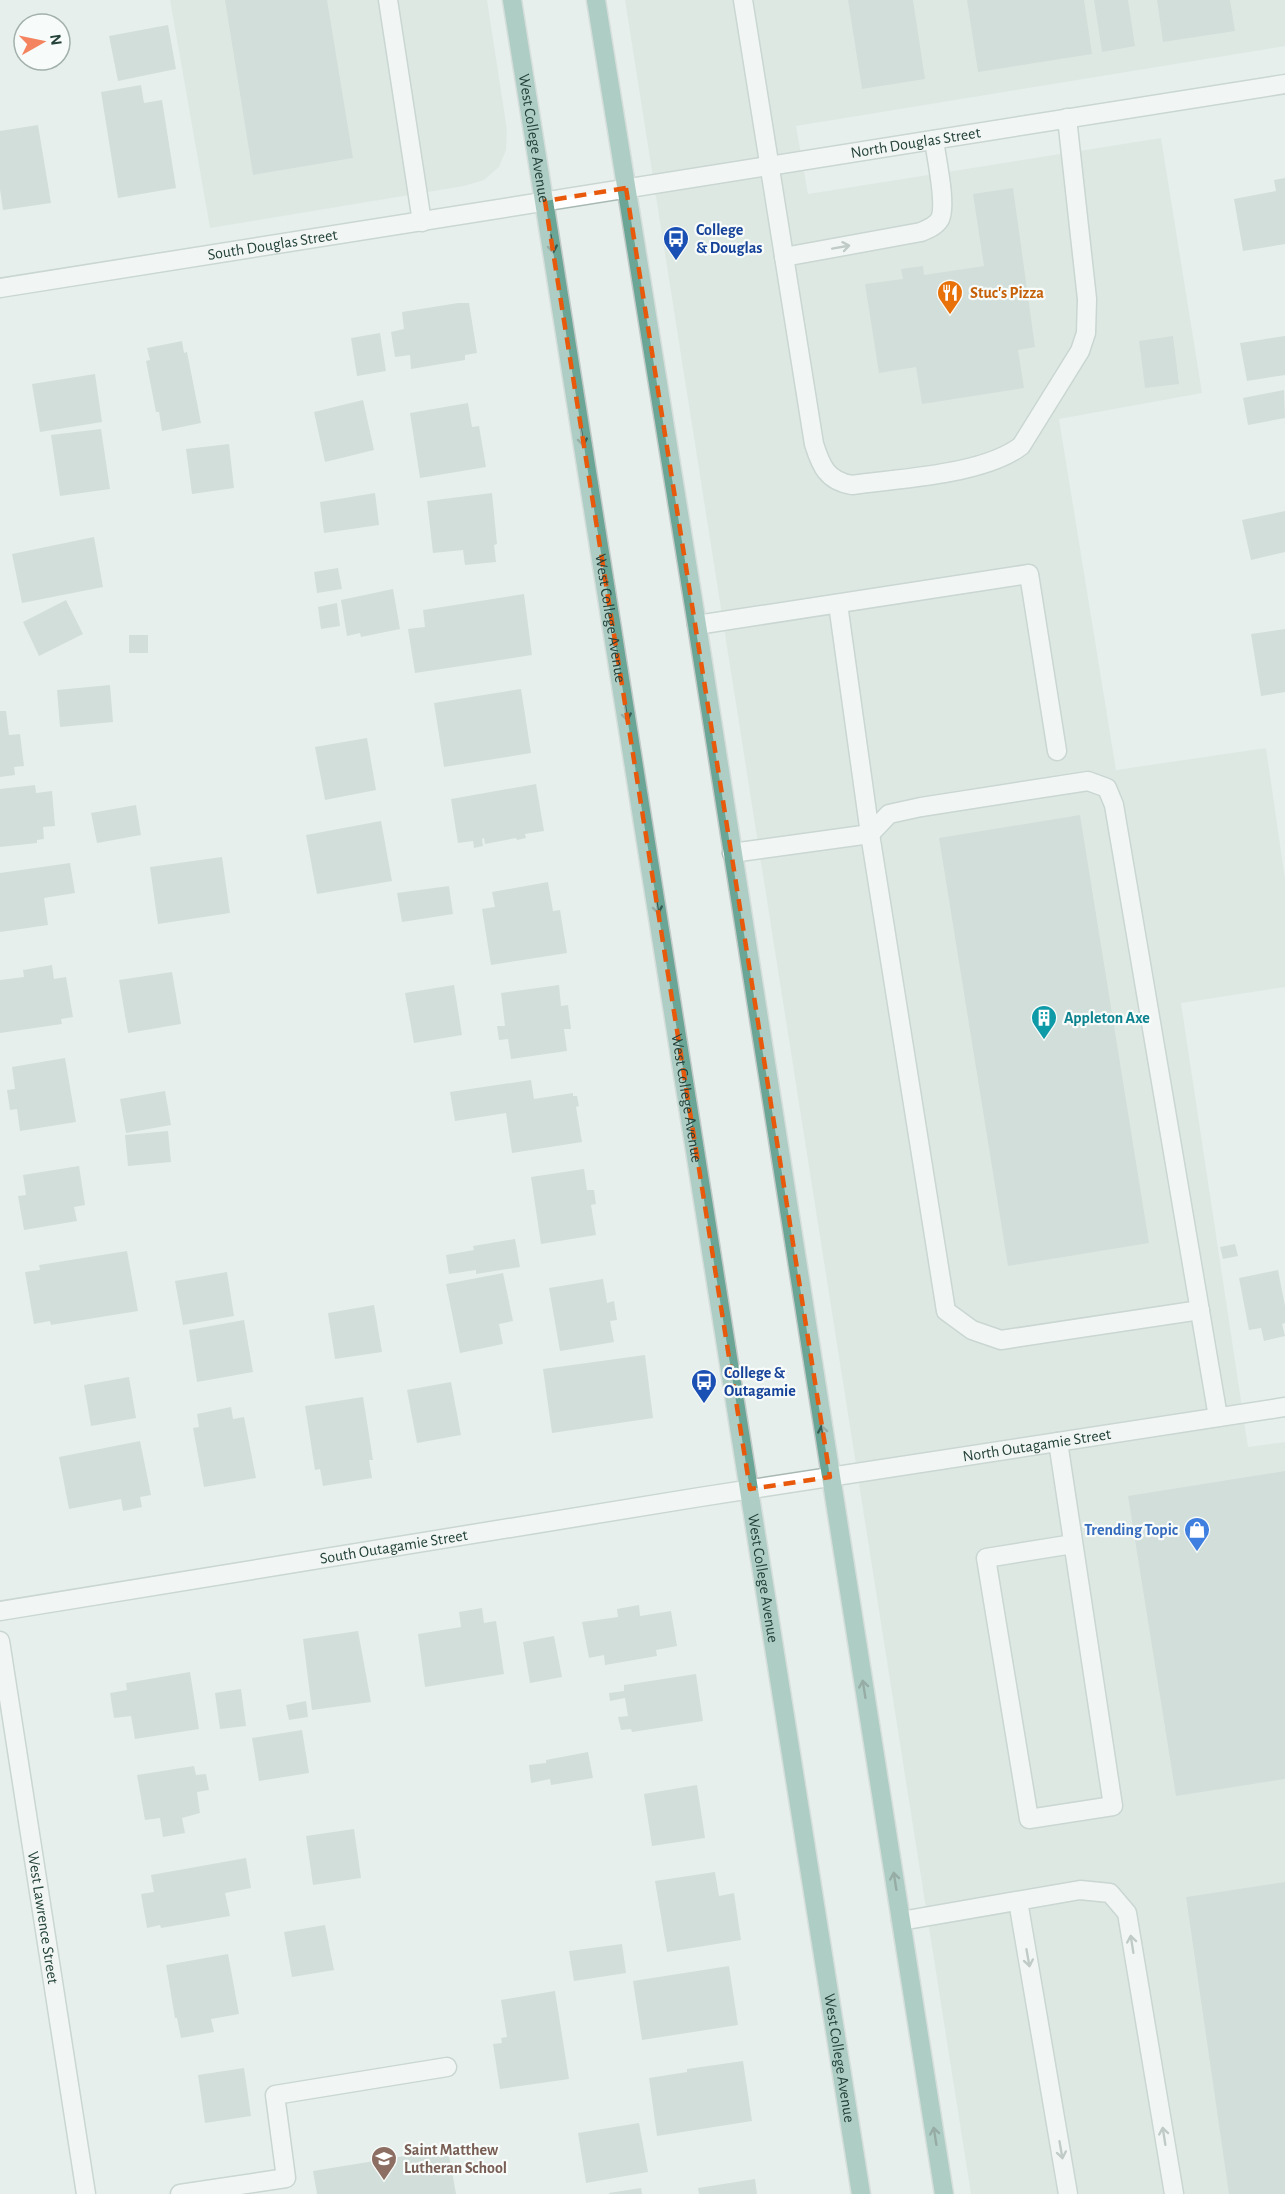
<svg xmlns="http://www.w3.org/2000/svg" width="1285" height="2194" font-family="'Alegreya Sans',sans-serif">
	<style>
		.built { fill: #d4dfda }
		.building { fill: #bbcac4 }
		.lines { fill: none; stroke-linecap: round; stroke-linejoin: round }
		.lane-casing { stroke: #a8b8b2; stroke-width: 21 }
		.street-casing { stroke: #a8b8b2; stroke-width: 21 }
		.primary-casing { stroke: #c2cac8; stroke-width: 21 }
		.lane { stroke: #fff; stroke-width: 18 }
		.street { stroke: #fff; stroke-width: 18 }
		.primary { stroke: #6aa596; stroke-width: 18 }
		.oneway { stroke: #365b51 }
		.oneway2 { stroke: #92a09c }
		.marked { fill: none; stroke: #e8590c; stroke-width: 4.5; stroke-dasharray: 12 8; stroke-linejoin: round }
		.labels { text-anchor: middle; dominant-baseline: central; stroke-width: 4.5; stroke-linejoin: round; paint-order: stroke }
		.street-label { font-size: 16px; fill: #24423a; stroke: #f7fbf9 }
		.transit-label { font-size: 16px; font-weight: bold; fill: #164399; stroke: #f7fbf9; text-anchor: start }
		.food-label { font-size: 16px; font-weight: bold; fill: #c56008; stroke: #f7fbf9; text-anchor: start }
		.culture-label { font-size: 16px; font-weight: bold; fill: #0d838f; stroke: #f7fbf9; text-anchor: start }
		.shop-label { font-size: 16px; font-weight: bold; fill: #366cbe; stroke: #f7fbf9; text-anchor: end }
		.education-label { font-size: 16px; font-weight: bold; fill: #785e54; stroke: #f7fbf9; text-anchor: start }
	</style>
	<rect width="100%" height="100%" fill="#e6efeb"/>
	<g class="built">
		<polygon points="170,0 487,0 507,130 506,150 499,167 484,180 464,186 210,228"/>
		<polygon points="625,0 1285,0 1285,46 796,126 808,194 1161,138 1202,393 1059,419 1116,770 1266,748 1285,879 1285,987 1181,1003 1248,1447 1285,1442 1285,2194 971,2194"/>
	</g>
	<g class="building">
		<polygon points="225,0 327,0 353,158 253,175"/>
		<polygon points="848,0 913,0 925,79 862,89"/>
		<polygon points="967,0 1084,0 1092,54 978,72"/>
		<polygon points="1094,0 1128,0 1135,46 1102,52"/>
		<polygon points="1157,0 1230,0 1235,31 1163,42"/>
		<polygon points="168,25 176,69 118,81 109,36"/>
		<polygon points="141,85 144,103 162,100 176,188 118,198 101,92"/>
		<polygon points="38,125 51,203 3,210 0,189 0,131"/>
		<polygon points="1285,178 1285,244 1243,251 1234,199 1276,191 1274,180"/>
		<polygon points="1013,188 1035,347 1018,350 1024,388 922,404 916,367 879,373 865,284 903,279 901,269 923,266 924,275 984,266 973,194"/>
		<polygon points="458,303 469,303 477,353 465,355 465,360 411,369 410,355 395,357 391,332 404,329 402,312"/>
		<polygon points="380,333 386,371 357,376 351,338"/>
		<polygon points="1173,336 1179,384 1145,388 1139,341"/>
		<polygon points="1285,336 1285,375 1247,381 1240,343"/>
		<polygon points="182,341 184,353 187,352 201,423 162,431 159,412 156,412 146,361 150,360 147,348"/>
		<polygon points="95,374 102,422 40,432 32,384"/>
		<polygon points="1284,390 1285,418 1248,425 1243,398"/>
		<polygon points="363,400 374,450 325,462 314,412"/>
		<polygon points="468,403 472,427 479,426 486,467 420,478 410,413"/>
		<polygon points="101,429 110,489 60,496 51,435"/>
		<polygon points="229,444 234,488 192,494 186,449"/>
		<polygon points="375,493 379,525 324,533 320,502"/>
		<polygon points="492,493 497,544 494,545 496,562 465,565 463,550 433,553 427,501"/>
		<polygon points="1285,511 1285,552 1251,560 1242,520"/>
		<polygon points="94,537 103,587 22,603 12,554"/>
		<polygon points="338,568 342,589 317,593 314,572"/>
		<polygon points="393,589 400,629 361,637 360,633 347,636 341,600"/>
		<polygon points="524,594 532,655 415,673 408,629 425,627 423,610"/>
		<polygon points="66,600 83,634 39,656 23,622"/>
		<polygon points="337,603 340,626 321,629 318,607"/>
		<polygon points="1285,629 1285,692 1261,696 1251,634"/>
		<rect x="129" y="635" width="19" height="18"/>
		<polygon points="110,685 113,722 60,727 57,690"/>
		<polygon points="521,689 531,753 444,767 434,703"/>
		<polygon points="0,711 6,711 9,735 20,734 24,766 14,767 15,775 0,777"/>
		<polygon points="367,738 376,790 325,800 315,747"/>
		<polygon points="536,784 544,831 525,834 526,838 517,840 516,838 485,844 484,838 482,839 483,846 474,848 473,841 458,843 451,799"/>
		<polygon points="35,785 36,793 52,791 55,826 43,827 44,839 37,840 37,843 0,847 0,789"/>
		<polygon points="136,805 141,835 97,843 91,813"/>
		<polygon points="1080,815 1149,1243 1008,1266 939,838"/>
		<polygon points="381,821 392,881 317,894 306,835"/>
		<polygon points="222,857 230,913 158,924 150,867"/>
		<polygon points="70,863 75,893 44,898 48,925 0,932 0,873"/>
		<polygon points="548,882 553,911 560,910 567,953 491,965 482,909 495,907 492,892"/>
		<polygon points="449,886 453,914 402,922 397,893"/>
		<polygon points="52,965 54,979 66,977 73,1017 61,1019 62,1024 0,1033 0,980 24,977 23,970"/>
		<polygon points="172,972 181,1024 128,1033 119,980"/>
		<polygon points="454,985 462,1035 414,1043 405,993"/>
		<polygon points="559,985 561,1006 568,1005 571,1029 564,1029 567,1051 511,1059 508,1039 499,1040 497,1026 505,1026 501,993"/>
		<polygon points="65,1058 76,1122 20,1131 17,1109 10,1110 7,1090 15,1089 12,1067"/>
		<polygon points="531,1080 534,1099 573,1093 573,1096 577,1096 579,1106 576,1107 582,1142 512,1153 506,1113 455,1121 450,1092"/>
		<polygon points="165,1091 171,1125 126,1133 120,1099"/>
		<polygon points="168,1131 171,1162 128,1166 125,1135"/>
		<polygon points="79,1166 85,1205 74,1207 77,1221 24,1230 18,1196 26,1195 23,1175"/>
		<polygon points="584,1169 587,1190 594,1190 596,1204 591,1205 596,1235 541,1244 531,1177"/>
		<polygon points="515,1239 520,1267 476,1274 476,1270 449,1274 446,1255 474,1250 473,1246"/>
		<polygon points="1235,1244 1238,1256 1223,1259 1220,1247"/>
		<polygon points="127,1251 138,1311 51,1325 50,1321 34,1324 25,1272 40,1270 39,1265"/>
		<polygon points="1278,1270 1285,1306 1285,1323 1282,1324 1285,1336 1264,1341 1261,1328 1249,1330 1239,1278"/>
		<polygon points="227,1272 234,1316 183,1325 175,1281"/>
		<polygon points="503,1273 513,1321 499,1324 503,1344 460,1353 446,1284"/>
		<polygon points="603,1279 607,1303 614,1301 617,1320 610,1321 614,1342 560,1351 549,1288"/>
		<polygon points="374,1305 382,1352 335,1359 328,1313"/>
		<polygon points="244,1320 253,1372 197,1382 189,1330"/>
		<polygon points="645,1355 653,1418 552,1433 543,1369"/>
		<polygon points="129,1377 136,1418 91,1426 84,1385"/>
		<polygon points="451,1382 461,1435 417,1443 407,1390"/>
		<polygon points="363,1397 373,1460 369,1460 372,1478 323,1486 320,1469 315,1470 305,1406"/>
		<polygon points="231,1407 233,1419 244,1417 256,1478 204,1487 193,1428 199,1427 197,1414"/>
		<polygon points="140,1441 151,1495 140,1497 142,1507 123,1511 121,1499 69,1509 59,1457"/>
		<polygon points="1285,1471 1285,1779 1176,1796 1128,1496"/>
		<polygon points="639,1605 640,1616 671,1611 677,1646 656,1650 657,1656 605,1665 604,1655 589,1658 582,1622 618,1617 617,1609"/>
		<polygon points="482,1608 484,1623 496,1621 504,1674 425,1687 418,1634 461,1627 459,1612"/>
		<polygon points="358,1631 371,1702 312,1710 303,1639"/>
		<polygon points="554,1636 562,1677 530,1683 523,1642"/>
		<polygon points="190,1672 199,1729 135,1739 131,1716 114,1718 110,1693 127,1690 126,1683"/>
		<polygon points="696,1674 703,1721 632,1732 631,1729 621,1730 618,1717 628,1716 625,1698 610,1701 609,1693 624,1691 624,1685"/>
		<polygon points="241,1689 246,1726 220,1729 215,1693"/>
		<polygon points="306,1701 308,1717 289,1720 286,1705"/>
		<polygon points="302,1730 309,1773 259,1781 252,1738"/>
		<polygon points="588,1752 593,1778 551,1785 550,1779 531,1783 529,1765 546,1763 546,1760"/>
		<polygon points="194,1766 196,1775 206,1774 209,1790 197,1792 200,1813 182,1818 185,1833 163,1837 160,1818 145,1820 137,1775"/>
		<polygon points="697,1785 705,1838 652,1846 644,1794"/>
		<polygon points="354,1829 361,1878 313,1885 306,1836"/>
		<polygon points="246,1858 251,1888 225,1893 230,1916 161,1928 160,1925 147,1928 141,1894 154,1892 151,1875"/>
		<polygon points="715,1872 719,1896 734,1893 741,1940 667,1952 655,1881"/>
		<polygon points="1285,1882 1285,2194 1229,2194 1186,1897"/>
		<polygon points="325,1925 334,1970 292,1977 284,1932"/>
		<polygon points="622,1944 626,1973 574,1981 569,1951"/>
		<polygon points="228,1954 239,2014 211,2019 214,2032 181,2038 177,2018 175,2018 166,1965"/>
		<polygon points="729,1966 738,2025 642,2040 633,1981"/>
		<polygon points="555,1991 569,2079 500,2089 493,2044 502,2043 501,2038 507,2037 501,2000"/>
		<polygon points="743,2061 752,2121 657,2136 649,2078 687,2072 687,2069"/>
		<polygon points="244,2068 251,2116 205,2123 198,2075"/>
		<polygon points="639,2123 648,2172 586,2183 578,2133"/>
		<polygon points="448,2149 456,2194 317,2194 313,2171"/>
		<polygon points="755,2179 757,2194 699,2194 698,2188"/>
		<polygon points="641,2188 642,2194 609,2194 609,2193"/>
	</g>
	<g class="lines">
		<defs>
			<g id="lane">
				<polyline points="388,0 422,222"/>
				<path d="M743 0 814 444C821 466 827 481 852 485 900 478 983 475 1021 446L1080 351 1086 333 1087 299 1067 118"/>
				<path d="M784 257 921 232C928 229 936 226 940 219 947 204 936 157 934 140"/>
				<polyline points="838,604 870,834 946,1311 972,1330 1001,1340 1200,1310"/>
				<polyline points="697,625 1029,574 1057,751"/>
				<polyline points="732,853 870,834 889,814 921,807 1088,781 1107,788 1114,805 1218,1417"/>
				<polyline points="1058,1442 1113,1806 1029,1819 986,1558 1073,1544"/>
				<polyline points="1018,1901 1068,2194"/>
				<polyline points="901,1921 1080,1890 1110,1893 1127,1913 1174,2194"/>
				<polyline points="180,2194 286,2178 275,2095 447,2067"/>
			</g>
			<g id="street">
				<path id="s1" d="M0 288 1285 84"/>
				<path id="s2" d="M0 1611 700 1497 1285 1407"/>
				<path id="s3" d="M0 1641 86 2194"/>
			</g>
			<g id="primary">
				<path id="s4" d="M512 0 861 2194"/>
				<polyline points="596,0 697,625 944,2194"/>
			</g>
		</defs>
		<use href="#lane" class="lane-casing"/>
		<use href="#street" class="street-casing"/>
		<use href="#primary" class="primary-casing"/>
		<use href="#lane" class="lane"/>
		<use href="#street" class="street"/>
		<use href="#primary" class="primary"/>
	</g>
	<defs><path id="oneway-shaft" d="M-6 0H5M1.5-3L5.5 0L1.5 3" fill="none" stroke-width="1.6" stroke-linecap="round" stroke-linejoin="round" transform="scale(1.5)"/></defs>
	<g class="oneway">
		<use href="#oneway-shaft" transform="translate(552 244) rotate(81)"/>
		<use href="#oneway-shaft" transform="translate(582 437) rotate(81)"/>
		<use href="#oneway-shaft" transform="translate(626 712) rotate(81)"/>
		<use href="#oneway-shaft" transform="translate(657 905) rotate(81)"/>
		<use href="#oneway-shaft" transform="translate(823 1434) rotate(-99)"/>
		<use href="#oneway-shaft" transform="translate(864 1689) rotate(-99)"/>
		<use href="#oneway-shaft" transform="translate(895 1881) rotate(-99)"/>
		<use href="#oneway-shaft" transform="translate(935 2136) rotate(-99)"/>
	</g>
	<g class="oneway2">
		<use href="#oneway-shaft" transform="translate(841 247) rotate(-10)"/>
		<use href="#oneway-shaft" transform="translate(1132 1944) rotate(-99)"/>
		<use href="#oneway-shaft" transform="translate(1028 1958) rotate(80)"/>
		<use href="#oneway-shaft" transform="translate(1164 2136) rotate(-99)"/>
		<use href="#oneway-shaft" transform="translate(1061 2150) rotate(80)"/>
	</g>
	<path d="M0 0H1285V2194H0ZM626 188 830 1477 750 1489 545 201Z" fill="#e6efeb" fill-opacity=".55" fill-rule="evenodd"/>
	<path class="marked" d="M626 188 830 1477 750 1489 545 201Z"/>
	<defs>
		<symbol id="bus-pin" viewBox="-11 -11 22 30"><path d="M0 17L-7.5 6A9.5 9.5 0 1 1 7.5 6Z" fill="#1a4fb4" stroke="#f7fbf9"/><path d="M-5-6H5V4H4V6H2V4H-2V6H-4V4H-5ZM-3.5-4V0h7V-4ZM-3.5 1.2v1.5H-2V1.2ZM2 1.2v1.5H3.5V1.2Z" fill="#fff"/></symbol>
		<symbol id="restaurant-pin" viewBox="-11 -11 22 30"><path d="M0 17L-7.5 6A9.5 9.5 0 1 1 7.5 6Z" fill="#e8710a" stroke="#f7fbf9"/><path d="M-5-6h1v4h1v-4h1v4h1v-4h1v5L-1.5 .5V6h-2V.5L-5-1ZM5-6V6H3V1.5H1.5Q1.5-4 5-6Z" fill="#fff"/></symbol>
		<symbol id="building-pin" viewBox="-11 -11 22 30"><path d="M0 17L-7.5 6A9.5 9.5 0 1 1 7.5 6Z" fill="#0f9aa8" stroke="#f7fbf9"/><path d="M-4-6H4V6H1V3H-1V6H-4ZM-2.5-4.3h1.7v1.8h-1.7ZM.8-4.3h1.7v1.8H.8ZM-2.5-1h1.7V.8h-1.7ZM.8-1h1.7V.8H.8Z" fill="#fff"/></symbol>
		<symbol id="shop-pin" viewBox="-11 -11 22 30"><path d="M0 17L-7.5 6A9.5 9.5 0 1 1 7.5 6Z" fill="#3f7fe0" stroke="#f7fbf9"/><path d="M-5-2.5h2.3a2.7 3.5 0 0 1 5.4 0H5L5.5 6h-11ZM-1.5-2.5h3a1.5 2.3 0 0 0-3 0Z" fill="#fff"/></symbol>
		<symbol id="school-pin" viewBox="-11 -11 22 30"><path d="M0 17L-7.5 6A9.5 9.5 0 1 1 7.5 6Z" fill="#8d6e63" stroke="#f7fbf9"/><path d="M0-5L7-2L0 1L-7-2ZM-4 1L0 2.5L4 1V4Q0 6-4 4Z" fill="#fff"/></symbol>
	</defs>
	<g fill-rule="evenodd">
		<use href="#bus-pin" x="661" y="224" width="30" height="40"/>
		<use href="#restaurant-pin" x="935" y="278" width="30" height="40"/>
		<use href="#building-pin" x="1029" y="1003" width="30" height="40"/>
		<use href="#bus-pin" x="689" y="1367" width="30" height="40"/>
		<use href="#shop-pin" x="1182" y="1515" width="30" height="40"/>
		<use href="#school-pin" x="369" y="2144" width="30" height="40"/>
	</g>
	<g class="labels">
		<g class="street-label">
			<text stroke="none"><textPath href="#s4" startOffset="140">West College Avenue</textPath></text>
			<text stroke="none"><textPath href="#s1" startOffset="927">North Douglas Street</textPath></text>
			<text stroke="none"><textPath href="#s1" startOffset="276">South Douglas Street</textPath></text>
			<text stroke="none"><textPath href="#s4" startOffset="626">West College Avenue</textPath></text>
			<text stroke="none"><textPath href="#s4" startOffset="1112">West College Avenue</textPath></text>
			<text stroke="none"><textPath href="#s2" startOffset="1050">North Outagamie Street</textPath></text>
			<text stroke="none"><textPath href="#s2" startOffset="399">South Outagamie Street</textPath></text>
			<text stroke="none"><textPath href="#s4" startOffset="1598">West College Avenue</textPath></text>
			<text stroke="none"><textPath href="#s3" startOffset="280">West Lawrence Street</textPath></text>
			<text stroke="none"><textPath href="#s4" startOffset="2084">West College Avenue</textPath></text>
		</g>
		<g class="transit-label">
			<text x="696" y="230">College<tspan x="696" dy="18">&amp; Douglas</tspan></text>
			<text x="724" y="1373">College &amp;<tspan x="724" dy="18">Outagamie</tspan></text>
		</g>
		<g class="food-label">
			<text x="970" y="293">Stuc's Pizza</text>
		</g>
		<g class="culture-label">
			<text x="1064" y="1018">Appleton Axe</text>
		</g>
		<g class="shop-label">
			<text x="1178" y="1530">Trending Topic</text>
		</g>
		<g class="education-label">
			<text x="404" y="2150">Saint Matthew<tspan x="404" dy="18">Lutheran School</tspan></text>
		</g>
	</g>
	<g transform="translate(42 42) rotate(81)"><circle r="28" fill="#f7fbf9" stroke="#a3b1ad" stroke-width="1.5"/>
	<path d="M0-4.5L10 22L0 15L-10 22Z" fill="#f4845f"/>
	<text y="-9" font-size="16" font-weight="bold" text-anchor="middle" fill="#24423a">N</text>
	</g>
</svg>
